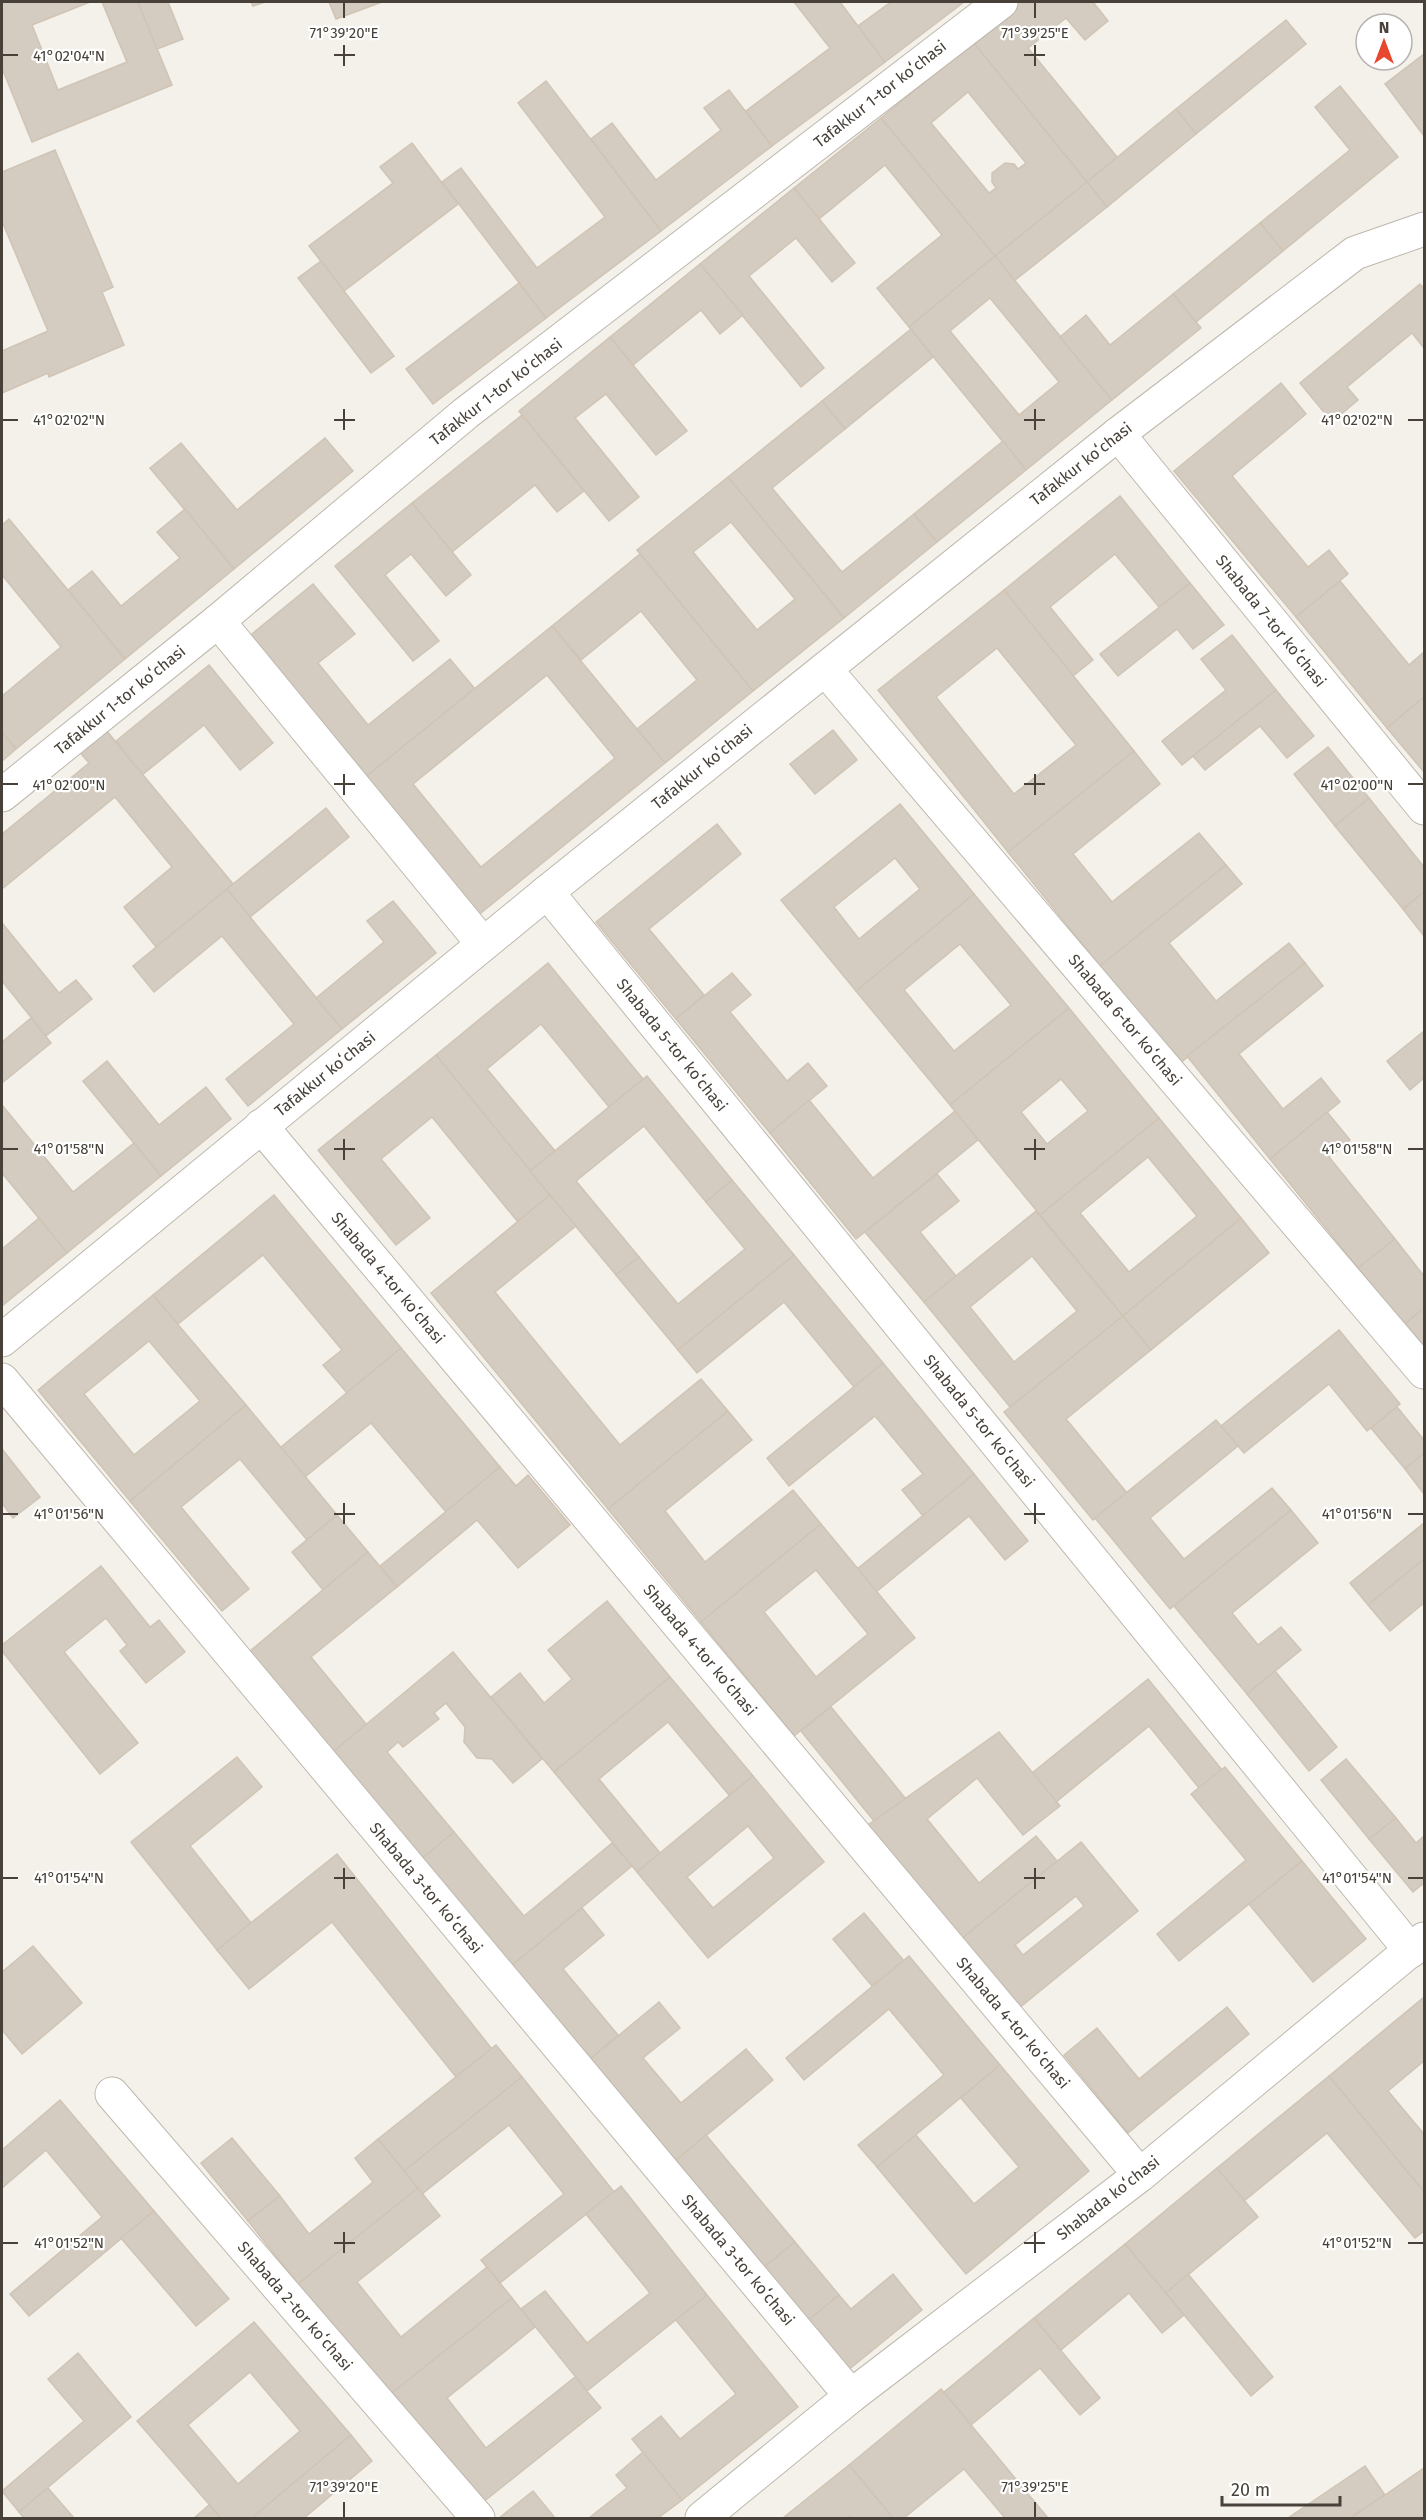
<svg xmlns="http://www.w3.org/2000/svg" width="1426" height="2520" font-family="'Fira Sans',sans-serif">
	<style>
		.building { fill: #d4ccc1; stroke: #cfc4b5; stroke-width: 1.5; fill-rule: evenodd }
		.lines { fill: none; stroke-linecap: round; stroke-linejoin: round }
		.street-casing { stroke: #beb8ae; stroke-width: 35 }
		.street { stroke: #fff; stroke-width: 33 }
		.ticks { fill: none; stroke: #474139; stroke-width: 2 }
		.labels { text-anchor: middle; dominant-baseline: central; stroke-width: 4.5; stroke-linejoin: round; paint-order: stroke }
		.street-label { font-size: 16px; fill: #474139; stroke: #fff }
		.ticks-label { font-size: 15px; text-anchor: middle; fill: #474139; stroke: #fff; stroke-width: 4.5; stroke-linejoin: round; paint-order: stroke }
	</style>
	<rect width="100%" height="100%" fill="#f4f1ea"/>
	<g class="building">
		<polygon points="2,2 90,2 32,25 58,90 127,62 102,2 138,2 172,85 32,142 2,68"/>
		<polygon points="138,2 168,2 183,39 157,49"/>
		<polygon points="251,2 265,2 253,6"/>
		<polygon points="329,2 382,2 336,19"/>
		<polygon points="794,2 840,2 885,62 772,146 746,111 830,48"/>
		<polygon points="891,2 964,2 885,62 858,26"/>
		<polygon points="1018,2 1093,2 1108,21 1085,40 1066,18 1028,48 1117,157 1087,182 971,40"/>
		<polygon points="1286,20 1306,44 1196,134 1176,109"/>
		<path d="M973 42 1087 182 995 256 881 118ZM968 92 1026 163 1018 169 1014 164 1005 163 992 173V182L996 188 989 193 931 123Z"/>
		<polygon points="1424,54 1424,136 1385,84"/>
		<polygon points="546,81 661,231 546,318 442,182 461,168 537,268 605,217 518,103"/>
		<polygon points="1340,86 1398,157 1283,251 1260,223 1350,150 1315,107"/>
		<polygon points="729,90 772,146 661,231 591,139 612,123 656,180 721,130 704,108"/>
		<polygon points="1176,109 1196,134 1107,207 1087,182"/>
		<polygon points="881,118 995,256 909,327 877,288 942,235 885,165 819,219 794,188"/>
		<polygon points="412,143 458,204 344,291 309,246 393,183 380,167"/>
		<polygon points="55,150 113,287 102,292 124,345 49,377 48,373 2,393 2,351 48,331 2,221 2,172"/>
		<polygon points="1087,182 1107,207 1014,281 995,256"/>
		<polygon points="794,188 855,263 832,282 796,238 749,276 824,368 801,387 700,264"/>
		<polygon points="1260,223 1283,251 1196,322 1173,294"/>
		<path d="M995 256 1112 400 1026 470 909 327ZM990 298 1059 382 1019 415 950 331Z"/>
		<polygon points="321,261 394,356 371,373 298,278"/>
		<polygon points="700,264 743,315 720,334 701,310 633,365 610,337"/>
		<polygon points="519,283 546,318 433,404 406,369"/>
		<polygon points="1420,284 1424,289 1424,348 1412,333 1347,387 1358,400 1332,422 1300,383"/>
		<polygon points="1173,294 1201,328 1112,400 1060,337 1086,315 1110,345"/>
		<polygon points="911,329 933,357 845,429 822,401"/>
		<polygon points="610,337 687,431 656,455 606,394 575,418 639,497 609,521 519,411"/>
		<polygon points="1281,383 1306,414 1232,476 1308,567 1329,550 1348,574 1296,617 1174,471"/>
		<polygon points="822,401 845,429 772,488 842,572 914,514 937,542 844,618 728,477"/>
		<polygon points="522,415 584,491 557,512 535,485 452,552 412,503"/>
		<polygon points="325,438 353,471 234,569 150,468 181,443 237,510"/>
		<polygon points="1003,441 1026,470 937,542 914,514"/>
		<path d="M728 477 844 618 753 691 637 550ZM731 522 795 599 757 630 693 552Z"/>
		<polygon points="1120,496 1190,583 1159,607 1115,554 1050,607 1093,660 1073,676 1004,590"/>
		<polygon points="412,503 471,575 446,596 411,554 385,575 439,641 413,661 335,566"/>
		<polygon points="185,509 234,569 125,659 68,590 92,571 121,606 180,558 157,532"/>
		<polygon points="9,519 125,659 16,749 2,732 2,696 61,647 2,575 2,525"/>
		<polygon points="640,554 753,691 665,763 637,729 697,680 641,611 581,660 552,626"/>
		<polygon points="1340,581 1409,665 1424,652 1424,697 1387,728 1296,617"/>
		<polygon points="1190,583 1224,625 1193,649 1177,629 1118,676 1100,654"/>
		<polygon points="313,584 355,634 318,663 368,725 450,659 475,689 363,779 247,638"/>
		<path d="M1004 590 1134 751 1008 852 878 690ZM997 648 1076 745 1014 794 936 697Z"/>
		<path d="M552 626 665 763 476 917 363 779ZM547 675 615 758 481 867 413 784Z"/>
		<polygon points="1232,635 1276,690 1182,765 1162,741 1226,690 1201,659"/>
		<polygon points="209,665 273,743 240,770 204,725 142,775 116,741"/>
		<polygon points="1276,690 1314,736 1287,758 1260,726 1205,770 1193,756"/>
		<polygon points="1424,697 1424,772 1387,728"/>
		<polygon points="106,730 233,884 156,947 124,907 172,867 115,797 2,889 2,834 89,763 79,751"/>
		<polygon points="833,730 857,760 815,794 790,764"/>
		<polygon points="2,732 16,749 2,761"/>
		<polygon points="1328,747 1369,798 1335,826 1294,774"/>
		<polygon points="1134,751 1160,784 1073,854 1112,902 1199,833 1226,865 1100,966 1008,852"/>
		<polygon points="1369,798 1424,867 1424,892 1403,909 1335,826"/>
		<path d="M900 804 974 894 856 991 781 900ZM895 858 920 889 859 939 834 907Z"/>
		<polygon points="326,808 349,837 250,917 227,889"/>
		<polygon points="717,824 741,854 649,929 704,995 676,1019 596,922"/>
		<polygon points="1226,865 1242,884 1169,943 1216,1001 1289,943 1305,963 1179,1064 1100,966"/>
		<polygon points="227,889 342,1029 248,1106 226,1079 294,1024 222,936 154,992 133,966"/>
		<polygon points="1424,892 1424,936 1403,909"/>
		<path d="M974 894 1069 1008 950 1105 856 991ZM960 944 1011 1005 954 1051 904 990Z"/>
		<polygon points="393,901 436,953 342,1029 316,998 384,942 367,921"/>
		<polygon points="2,923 59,993 76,980 92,999 46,1036 2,981"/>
		<polygon points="548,963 643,1079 609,1107 541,1024 487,1069 555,1151 530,1171 436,1055"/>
		<polygon points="1305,963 1323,986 1239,1054 1283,1109 1321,1078 1340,1102 1270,1159 1187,1056"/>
		<polygon points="732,973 751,995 730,1012 787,1081 808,1063 827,1086 770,1133 676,1019"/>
		<path d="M1069 1008 1159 1118 1040 1215 950 1105ZM1061 1079 1088 1111 1047 1144 1021 1112Z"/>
		<polygon points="31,1018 51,1043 2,1083 2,1042"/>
		<polygon points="1424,1031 1424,1078 1410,1090 1387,1061"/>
		<polygon points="436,1055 550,1195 518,1222 432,1117 381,1159 430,1218 396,1245 318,1150"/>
		<polygon points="107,1061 159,1125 206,1087 231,1119 161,1176 83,1081"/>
		<polygon points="647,1076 732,1180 706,1202 644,1126 576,1181 639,1257 616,1275 530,1171"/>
		<polygon points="809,1100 873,1178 955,1111 978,1140 856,1239 770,1133"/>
		<polygon points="2,1105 73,1192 134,1143 161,1176 67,1253 2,1173"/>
		<polygon points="1327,1112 1350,1140 1329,1157 1395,1239 1358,1268 1270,1159"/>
		<path d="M1159 1118 1241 1218 1123 1316 1040 1215ZM1148 1157 1197 1216 1129 1272 1080 1213Z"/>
		<polygon points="937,1174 959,1201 920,1232 956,1276 924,1302 865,1232"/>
		<polygon points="732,1180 794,1255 678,1350 616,1275 639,1257 678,1304 745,1249 706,1202"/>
		<polygon points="274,1195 401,1348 347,1393 323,1365 342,1350 263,1255 178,1324 153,1295"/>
		<polygon points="550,1195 576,1226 495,1292 620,1445 701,1379 728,1411 608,1509 431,1293"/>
		<path d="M1036 1211 1123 1316 1010 1407 924 1302ZM1032 1256 1077 1311 1014 1362 970 1307Z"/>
		<polygon points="39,1218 67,1253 2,1306 2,1249"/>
		<polygon points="1241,1218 1269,1253 1151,1350 1123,1316"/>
		<polygon points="1395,1239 1424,1276 1424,1308 1404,1325 1358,1268"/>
		<polygon points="794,1255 883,1363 854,1387 784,1302 697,1373 678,1350"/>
		<path d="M153 1295 246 1405 130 1501 38 1390ZM149 1341 200 1401 134 1455 84 1394Z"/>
		<polygon points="1424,1308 1424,1350 1404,1325"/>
		<polygon points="1123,1316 1151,1350 1066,1419 1127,1493 1093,1520 1004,1412"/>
		<polygon points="1339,1330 1400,1404 1367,1431 1329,1384 1244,1453 1221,1426"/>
		<polygon points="401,1348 500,1467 446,1512 371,1423 305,1477 281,1447"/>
		<polygon points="883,1363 974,1474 923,1516 902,1490 923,1474 875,1416 789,1486 767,1458"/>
		<polygon points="246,1405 337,1515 307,1540 240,1459 181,1507 249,1589 222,1611 130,1501"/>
		<polygon points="1397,1407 1424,1440 1424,1453 1405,1469 1371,1428"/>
		<polygon points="728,1411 752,1440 665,1511 705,1562 793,1490 821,1524 701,1622 608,1509"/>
		<polygon points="1216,1420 1238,1446 1150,1518 1184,1559 1272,1488 1291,1510 1170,1609 1095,1518"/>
		<polygon points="2,1449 40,1497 13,1518 2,1503"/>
		<polygon points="1424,1453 1424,1494 1405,1469"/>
		<polygon points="500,1467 516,1486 528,1475 570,1525 518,1568 477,1520 397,1587 380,1566"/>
		<polygon points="974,1474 1028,1541 1005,1560 969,1516 876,1592 857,1569"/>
		<polygon points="1291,1510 1318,1543 1232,1613 1258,1645 1281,1627 1301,1650 1247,1694 1174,1606"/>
		<polygon points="337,1515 368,1552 323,1590 292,1552"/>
		<polygon points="1424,1523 1424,1559 1368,1605 1350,1583"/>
		<path d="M821 1524 915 1638 794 1736 701 1622ZM816 1570 868 1634 816 1677 764 1612Z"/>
		<polygon points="368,1552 397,1587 311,1657 366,1724 327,1757 243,1657"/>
		<polygon points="1424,1559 1424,1603 1390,1631 1368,1605"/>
		<polygon points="101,1566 150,1627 159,1620 185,1652 146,1683 120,1651 127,1645 106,1618 64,1652 138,1743 100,1774 2,1651 2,1645"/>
		<polygon points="607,1601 670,1677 554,1772 491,1697 520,1673 544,1703 572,1679 548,1650"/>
		<polygon points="453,1652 542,1759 513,1783 492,1759 477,1758 464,1742 465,1727 446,1703 434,1713 439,1719 403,1747 398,1742 387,1752 454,1832 416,1864 327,1757"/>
		<polygon points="1275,1671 1337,1747 1309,1771 1247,1694"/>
		<polygon points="670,1677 753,1776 729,1795 668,1722 599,1779 660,1853 637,1872 554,1772"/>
		<polygon points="1148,1679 1222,1770 1199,1788 1149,1726 1056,1802 1032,1773"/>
		<polygon points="831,1707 906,1799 874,1821 801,1731"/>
		<polygon points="999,1732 1060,1806 1023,1835 977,1778 927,1819 979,1883 1036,1836 1057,1861 961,1939 868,1825"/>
		<polygon points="237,1757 262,1787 190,1846 251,1923 217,1950 131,1842"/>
		<polygon points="1346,1759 1396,1818 1369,1839 1321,1780"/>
		<polygon points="1225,1767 1302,1861 1179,1961 1157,1934 1246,1860 1191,1794"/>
		<path d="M753 1776 824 1862 708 1958 637 1872ZM748 1826 774 1858 713 1908 687 1877Z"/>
		<polygon points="1396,1818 1416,1843 1424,1836 1424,1883 1413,1892 1369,1839"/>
		<polygon points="454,1832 524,1916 612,1843 632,1866 510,1967 420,1860"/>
		<path d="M1081 1842 1138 1911 1018 2009 961 1939ZM1076 1896 1084 1906 1023 1955 1015 1945Z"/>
		<polygon points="337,1854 492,2049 456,2077 332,1922 249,1989 217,1950"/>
		<polygon points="1302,1861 1366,1939 1313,1982 1249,1904"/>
		<polygon points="582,1908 604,1935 563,1969 618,2035 588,2061 510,1967"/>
		<polygon points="864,1913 904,1961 872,1986 833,1939"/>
		<polygon points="33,1946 82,2003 22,2054 2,2030 2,1972"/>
		<polygon points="909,1956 1000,2065 877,2167 858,2145 944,2075 889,2009 804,2080 786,2058"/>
		<polygon points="1424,1997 1424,2061 1388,2091 1424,2134 1424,2192 1329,2076"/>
		<polygon points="659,2002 680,2028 643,2058 681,2103 746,2049 773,2080 673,2163 588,2061"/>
		<polygon points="1227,2007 1249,2034 1128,2133 1064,2055 1097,2028 1139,2079"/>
		<polygon points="496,2045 522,2077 404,2171 378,2139"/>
		<polygon points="1000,2065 1089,2171 966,2274 877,2167 916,2135 974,2204 1019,2167 961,2098"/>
		<polygon points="1329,2076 1424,2192 1424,2231 1415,2238 1327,2133 1244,2201 1217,2168"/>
		<polygon points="522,2077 614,2192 500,2283 481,2260 564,2194 509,2125 422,2194 404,2171"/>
		<polygon points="60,2100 154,2211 29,2316 10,2294 102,2217 46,2150 2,2188 2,2150"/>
		<polygon points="706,2135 795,2242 762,2269 673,2163"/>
		<polygon points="232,2138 280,2196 248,2221 201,2163"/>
		<polygon points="378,2139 418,2188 298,2284 248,2221 280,2196 309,2234 373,2182 355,2158"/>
		<polygon points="1217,2168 1258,2217 1166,2293 1125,2244"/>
		<polygon points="621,2186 707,2295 587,2391 521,2309 545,2291 587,2343 650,2293 586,2214"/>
		<polygon points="418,2188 440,2216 357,2282 401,2337 487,2267 512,2298 388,2396 298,2284"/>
		<polygon points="154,2211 229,2299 196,2326 121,2238"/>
		<polygon points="795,2242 839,2295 806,2322 762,2269"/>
		<polygon points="1125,2244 1184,2315 1162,2333 1129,2293 1061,2350 1034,2318"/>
		<polygon points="893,2274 922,2310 847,2371 806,2322 839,2295 851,2309"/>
		<polygon points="1188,2274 1273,2377 1251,2396 1166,2293"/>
		<polygon points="707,2295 798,2407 682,2500 632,2439 661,2416 680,2439 736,2394 676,2320"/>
		<polygon points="512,2298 535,2327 447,2398 486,2448 575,2377 601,2408 477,2507 388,2396"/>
		<polygon points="1034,2318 1100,2398 1080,2415 1040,2368 971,2425 944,2392"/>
		<path d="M254 2322 351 2435 252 2518H221L137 2421ZM250 2372 300 2431 238 2484 188 2425Z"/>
		<polygon points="78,2353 131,2417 19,2512 2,2491 84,2421 48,2379"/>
		<polygon points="941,2389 971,2425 1048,2518 1005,2518 964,2469 904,2518 893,2518 849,2465"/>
		<polygon points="351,2435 372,2461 304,2518 252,2518"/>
		<polygon points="643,2452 682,2500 658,2518 589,2518 627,2488 616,2475"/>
		<polygon points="849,2465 893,2518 852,2518 851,2516 848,2518 783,2518"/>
		<polygon points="1365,2466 1385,2495 1350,2518 1288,2518"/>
		<polygon points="1424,2468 1424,2518 1350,2518 1385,2495"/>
		<polygon points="48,2488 74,2518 24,2518 19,2512"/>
		<polygon points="533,2491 555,2518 499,2518"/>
		<polygon points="209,2505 221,2518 194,2518"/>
	</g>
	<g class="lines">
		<defs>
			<g id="street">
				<polyline points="1118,434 1424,808"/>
				<polyline points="218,621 483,944"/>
				<polyline points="825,669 1424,1372"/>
				<polyline points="2,795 218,621 466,413 1001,2"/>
				<polyline points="547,892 1411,1951"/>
				<polyline points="261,1126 1140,2175"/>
				<polyline points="2,1340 547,892 1118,434 1355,253 1424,229"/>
				<polyline points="2,1380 851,2396"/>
				<polyline points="112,2094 478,2518"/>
				<polyline points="702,2518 851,2396 1140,2175 1424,1939"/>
			</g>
		</defs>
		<use href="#street" class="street-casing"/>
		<use href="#street" class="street"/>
	</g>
	<path class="ticks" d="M344 3V18M1035 3V18M344 45V66M1035 45V66M3 55H18M334 55H355M1024 55H1045M344 409V430M1035 409V430M3 420H18M334 420H355M1024 420H1045M1408 420H1423M344 774V795M1035 774V795M3 784H18M334 784H355M1024 784H1045M1408 784H1423M344 1139V1160M1035 1139V1160M3 1149H18M334 1149H355M1024 1149H1045M1408 1149H1423M344 1503V1524M1035 1503V1524M3 1514H18M334 1514H355M1024 1514H1045M1408 1514H1423M344 1868V1889M1035 1868V1889M3 1878H18M334 1878H355M1024 1878H1045M1408 1878H1423M344 2232V2253M1035 2232V2253M3 2243H18M334 2243H355M1024 2243H1045M1408 2243H1423M344 2502V2517M1035 2502V2517"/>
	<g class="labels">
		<g class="street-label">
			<text transform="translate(880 94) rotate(-38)">Tafakkur 1-tor koʻchasi</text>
			<text transform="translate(496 392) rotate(-38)">Tafakkur 1-tor koʻchasi</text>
			<text transform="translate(1081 464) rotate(-38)">Tafakkur koʻchasi</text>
			<text transform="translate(1271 621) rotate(51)">Shabada 7-tor koʻchasi</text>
			<text transform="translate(120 700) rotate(-39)">Tafakkur 1-tor koʻchasi</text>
			<text transform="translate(702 767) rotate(-39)">Tafakkur koʻchasi</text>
			<text transform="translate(1125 1020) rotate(50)">Shabada 6-tor koʻchasi</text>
			<text transform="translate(672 1045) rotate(51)">Shabada 5-tor koʻchasi</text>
			<text transform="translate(325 1074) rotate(-39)">Tafakkur koʻchasi</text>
			<text transform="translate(388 1278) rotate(50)">Shabada 4-tor koʻchasi</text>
			<text transform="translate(979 1421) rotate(51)">Shabada 5-tor koʻchasi</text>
			<text transform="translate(700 1650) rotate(50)">Shabada 4-tor koʻchasi</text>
			<text transform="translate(426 1888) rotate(50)">Shabada 3-tor koʻchasi</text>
			<text transform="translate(1013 2023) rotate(50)">Shabada 4-tor koʻchasi</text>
			<text transform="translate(1108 2198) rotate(-38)">Shabada koʻchasi</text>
			<text transform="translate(738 2260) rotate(50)">Shabada 3-tor koʻchasi</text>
			<text transform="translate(295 2306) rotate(49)">Shabada 2-tor koʻchasi</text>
		</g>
	</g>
	<g class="ticks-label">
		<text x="344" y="38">71°39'20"E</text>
		<text x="1035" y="38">71°39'25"E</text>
		<text x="69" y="61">41°02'04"N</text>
		<text x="69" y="425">41°02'02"N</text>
		<text x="1357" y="425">41°02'02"N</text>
		<text x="69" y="790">41°02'00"N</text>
		<text x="1357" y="790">41°02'00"N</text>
		<text x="69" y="1154">41°01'58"N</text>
		<text x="1357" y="1154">41°01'58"N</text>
		<text x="69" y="1519">41°01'56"N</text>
		<text x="1357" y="1519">41°01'56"N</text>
		<text x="69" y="1883">41°01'54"N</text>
		<text x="1357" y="1883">41°01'54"N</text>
		<text x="69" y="2248">41°01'52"N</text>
		<text x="1357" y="2248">41°01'52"N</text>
		<text x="344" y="2492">71°39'20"E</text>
		<text x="1035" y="2492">71°39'25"E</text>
	</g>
	<rect width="1426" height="2520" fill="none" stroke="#474139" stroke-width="6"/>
	<g transform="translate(1384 42)"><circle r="28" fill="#ffffff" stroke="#b5b3b0" stroke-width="1.5"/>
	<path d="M0-4.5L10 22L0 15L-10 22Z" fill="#e7482e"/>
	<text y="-9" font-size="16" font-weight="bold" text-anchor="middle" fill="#474139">N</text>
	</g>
	<path d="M1222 2496v9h118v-9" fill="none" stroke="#474139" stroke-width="3"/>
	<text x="1231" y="2496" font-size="18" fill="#474139" stroke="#ffffff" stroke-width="4.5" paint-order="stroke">20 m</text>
</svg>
